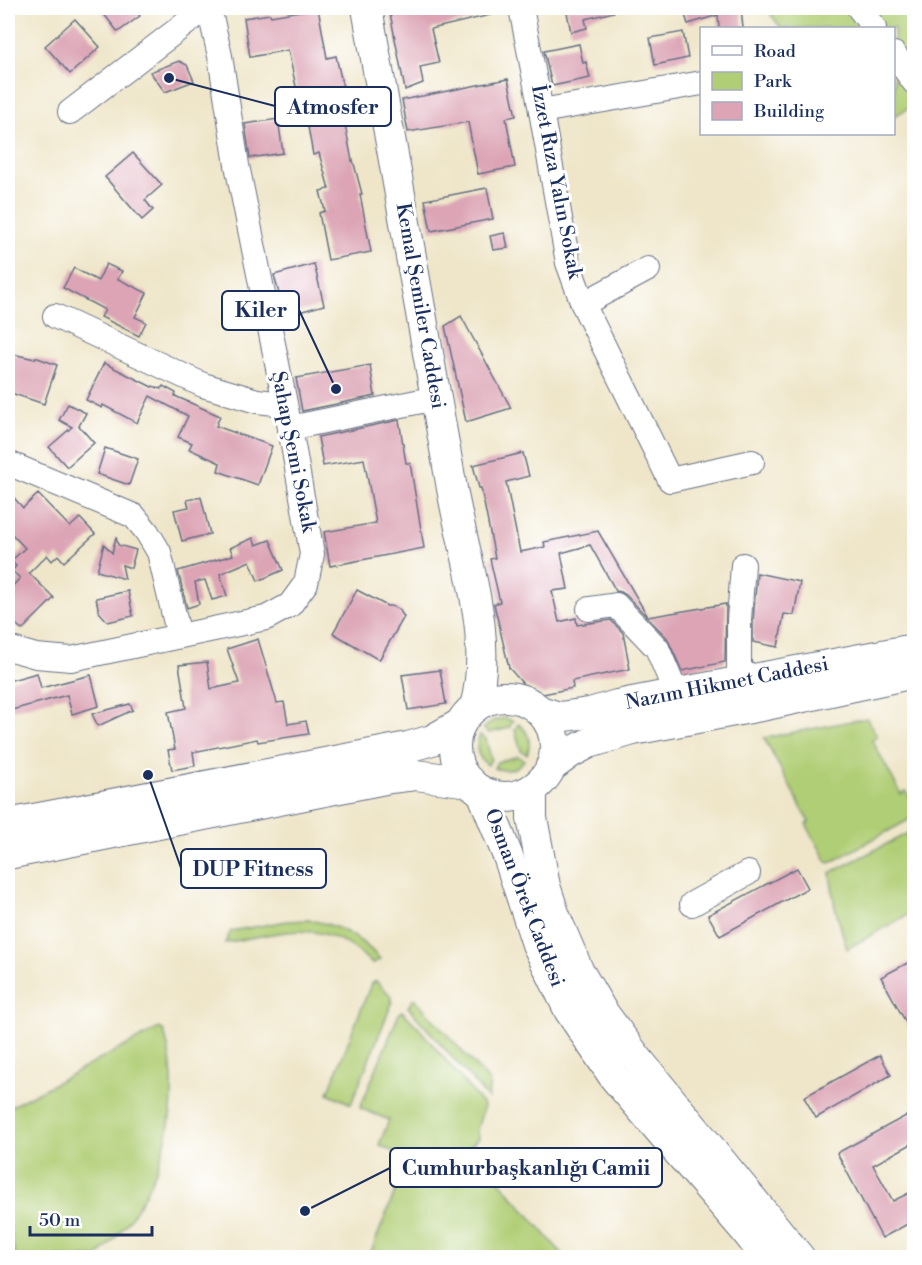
<svg xmlns="http://www.w3.org/2000/svg" width="922" height="1265" font-family="'Libre Bodoni',serif">
	<style>
		.green { fill: #b0ce75; stroke: #667e6a; stroke-width: 1.5 }
		.building { fill: #dca4b5 }
		.lines { fill: none; stroke-linecap: round; stroke-linejoin: round }
		.minor-casing { stroke: #656f83; stroke-width: 26 }
		.major-casing { stroke: #656f83; stroke-width: 32 }
		.minor { stroke: #fff; stroke-width: 24 }
		.major { stroke: #fff; stroke-width: 30 }
		.labels { text-anchor: middle; dominant-baseline: central; stroke-width: 6; stroke-linejoin: round; paint-order: stroke }
		.street-label { font-size: 20px; fill: #1b2f5e; stroke: #fff }
		.leader { fill: none; stroke: #1b2f5e; stroke-width: 2 }
		.callout-dot { fill: #1b2f5e; stroke: #fff; stroke-width: 2 }
		.callout { fill: #fff; stroke: #1b2f5e; stroke-width: 2 }
		.callout-label { font-size: 21px; text-anchor: middle; font-weight: bold; fill: #1b2f5e }
	</style>
	<rect width="100%" height="100%" fill="#fff"/>
	<filter id="ink" filterUnits="userSpaceOnUse"><feTurbulence type="fractalNoise" baseFrequency=".0167" numOctaves="2"/><feDisplacementMap in="SourceGraphic" scale="12" xChannelSelector="R" yChannelSelector="G"/><feConvolveMatrix kernelMatrix="1 2 1 2 8 2 1 2 1" color-interpolation-filters="sRGB"/></filter>
	<filter id="wash" filterUnits="userSpaceOnUse"><feTurbulence type="fractalNoise" baseFrequency=".008" numOctaves="4" result="noise"/><feDisplacementMap in="SourceGraphic" scale="24" xChannelSelector="R" yChannelSelector="G"/><feGaussianBlur stdDeviation="1.35" result="paint"/><feColorMatrix in="noise" values="0 0 0 0 0 0 0 0 0 0 0 0 0 0 0 0 0 1.4 0 .05"/><feComposite in="paint" operator="in"/></filter>
	<g filter="url(#wash)">
		<rect width="100%" height="100%" fill="#efe6c9"/>
		<g class="green">
			<polygon points="766,8 914,8 914,105 894,116 894,28 781,28"/>
			<polygon points="504,718 513,721 509,728 489,733 483,729 492,721"/>
			<polygon points="867,718 877,736 872,740 901,794 906,791 914,806 914,817 830,863 827,862 806,824 809,822 764,738"/>
			<path d="M518 724C529 731 532 742 527 754L521 751 515 730Z"/>
			<path d="M480 735 486 739 491 759 488 765C477 758 475 747 480 735Z"/>
			<path d="M518 756 524 760C517 770 506 772 494 768L497 762Z"/>
			<polygon points="914,830 914,911 847,949 835,907 830,873"/>
			<path d="M308 920C338 924 360 937 380 959L372 964C326 916 283 932 225 943L231 931 287 921Z"/>
			<polygon points="376,981 390,995 392,1003 351,1104 328,1093 371,984"/>
			<polygon points="414,998 490,1082 488,1098 408,1007"/>
			<polygon points="402,1011 418,1027 484,1106 477,1130 478,1138 470,1147 565,1257 369,1257 408,1159 379,1145 389,1120 360,1108 399,1014"/>
			<path d="M159 1028 164 1031C188 1112 157 1200 97 1257H15L8 1221V1108Z"/>
		</g>
		<g id="blocks">
			<g class="building">
				<polygon points="99,8 133,8 140,16 118,32"/>
				<polygon points="318,8 327,58 336,56 344,92 339,93 352,161 353,160 362,194 360,194 371,252 328,260 319,213 325,211 320,191 329,189 319,153 313,155 304,104 300,105 288,50 250,57 244,18 270,14 271,16"/>
				<polygon points="389,8 498,8 499,13 431,29 439,63 420,67 423,83 405,90"/>
				<polygon points="566,8 614,8 614,12 585,19 587,28 571,32"/>
				<polygon points="699,8 741,8 743,28 719,28 718,15 688,24 684,12"/>
				<polygon points="75,19 100,47 70,74 45,46"/>
				<polygon points="683,32 688,58 655,65 650,38"/>
				<polygon points="579,44 583,63 586,62 590,78 552,86 544,51"/>
				<polygon points="179,61 187,65 194,81 165,92 150,72"/>
				<polygon points="508,79 516,116 506,118 515,167 478,174 468,122 408,132 402,100"/>
				<polygon points="278,119 283,153 250,158 245,124"/>
				<polygon points="133,153 162,185 145,200 153,210 142,220 105,177"/>
				<polygon points="487,188 493,219 431,231 425,200"/>
				<polygon points="505,233 508,248 493,250 490,236"/>
				<polygon points="106,264 122,271 118,279 147,293 135,317 146,322 139,336 101,317 105,310 63,288 74,268 98,281"/>
				<polygon points="314,264 324,305 285,316 274,275"/>
				<polygon points="461,316 511,408 466,422 445,326"/>
				<polygon points="8,353 35,359 35,357 57,365 44,404 8,392"/>
				<polygon points="104,363 152,387 153,386 161,389 163,386 176,393 175,396 220,416 216,426 272,446 258,485 218,471 220,463 189,449 192,443 178,437 188,416 150,396 137,423 103,405 102,408 86,400"/>
				<polygon points="370,365 375,396 302,411 296,378"/>
				<polygon points="68,404 86,413 79,426 94,443 67,467 49,447 72,427 59,420"/>
				<polygon points="399,420 406,463 410,463 424,548 330,566 324,532 376,523 364,459 323,466 318,437"/>
				<polygon points="105,448 138,459 129,485 97,474"/>
				<polygon points="523,453 529,476 506,482 520,552 545,547 544,542 598,531 648,617 726,604 725,662 682,671 667,638 626,595 621,592 616,591 590,545 561,553 568,589 552,591 559,622 576,618 577,625 611,620 623,633 630,669 572,681 573,688 543,694 523,684 509,668 494,604 500,602 490,559 495,558 481,488 479,488 473,465"/>
				<polygon points="8,491 23,508 38,494 70,527 80,518 95,534 64,562 58,555 52,561 47,555 29,573 54,598 22,630 8,616 8,591 20,578 12,571 16,566 11,561 25,548 8,530"/>
				<polygon points="201,497 210,534 182,541 174,510 189,507 187,500"/>
				<polygon points="116,537 118,545 136,550 131,568 122,565 125,579 97,571 104,544 112,553"/>
				<polygon points="253,538 256,545 270,540 283,570 258,581 250,561 220,574 227,596 212,600 205,580 195,582 199,604 187,608 178,571 233,555 230,548"/>
				<polygon points="757,573 800,582 794,615 784,614 778,647 753,642 753,621"/>
				<polygon points="357,590 387,606 391,606 399,609 404,617 379,660 333,633"/>
				<polygon points="128,591 133,616 108,622 99,612 96,598"/>
				<polygon points="258,639 277,703 284,702 288,724 306,721 309,734 258,742 257,739 193,752 195,766 172,770 168,750 175,749 168,712 186,708 179,665 207,662 211,689 239,683 227,649"/>
				<polygon points="440,670 446,704 408,710 402,675"/>
				<polygon points="37,673 41,688 91,675 99,706 72,714 67,695 8,711 8,681"/>
				<polygon points="130,704 133,710 98,726 92,714"/>
				<polygon points="797,868 808,888 720,936 708,915"/>
				<polygon points="915,959 915,1039 881,977"/>
				<polygon points="880,1055 891,1075 816,1118 804,1097"/>
				<polygon points="915,1111 915,1142 873,1165 893,1201 915,1190 915,1220 882,1238 837,1153"/>
			</g>
		</g>
	</g>
	<g filter="url(#ink)">
		<use href="#blocks" fill-opacity="0" stroke="#656f83" stroke-width="1.5"/>
		<g class="lines">
			<defs>
				<g id="minor">
					<polyline points="521,8 541,111 568,263 583,304 670,480 752,462"/>
					<polyline points="859,8 874,28"/>
					<polyline points="894,54 914,82"/>
					<polyline points="541,111 702,83"/>
					<polyline points="70,112 206,8"/>
					<polyline points="583,304 648,269"/>
					<polyline points="55,316 203,385 257,401 284,404"/>
					<polyline points="290,428 436,398"/>
					<polyline points="8,463 134,516 147,532 159,552 179,636"/>
					<polyline points="589,609 616,605 657,648 676,693"/>
					<polyline points="8,648 36,656 71,659 266,618 290,605 306,583 312,554 290,428 237,165 220,56 209,8"/>
					<polyline points="739,681 739,620 743,565"/>
					<polyline points="692,904 748,873"/>
				</g>
				<g id="major">
					<path d="M367 8C395 166 423 325 451 483 463 557 495 633 475 707"/>
					<circle cx="505" cy="747" r="50"/>
					<polyline points="540,711 559,717 574,715 590,713 617,705 689,691 914,649"/>
					<polyline points="551,767 570,753 589,743 633,730 761,706 914,673"/>
					<polyline points="532,789 532,818 545,886 555,916 578,970 602,1011 636,1057 800,1258"/>
					<polyline points="482,792 509,859 537,944 569,1010 614,1077 745,1230 767,1258"/>
					<polyline points="8,824 408,747 432,740 460,724"/>
					<polyline points="8,854 390,778 416,775 470,782"/>
				</g>
			</defs>
			<use href="#minor" class="minor-casing"/>
			<use href="#major" class="major-casing"/>
			<use href="#minor" class="minor"/>
			<use href="#major" class="major"/>
		</g>
	</g>
	<g class="labels">
		<g class="street-label">
			<text transform="translate(556 182) rotate(79)">İzzet Rıza Yalın Sokak</text>
			<text transform="translate(420 306) rotate(80)">Kemal Şemiler Caddesi</text>
			<text transform="translate(293 452) rotate(79)">Şahap Şemi Sokak</text>
			<text transform="translate(727 684) rotate(-11)">Nazım Hikmet Caddesi</text>
			<text transform="translate(524 898) rotate(69)">Osman Örek Caddesi</text>
		</g>
	</g>
	<path class="leader" d="M169 78L275 106M336 389L299 310M148 775L181 868M305 1211L390 1168"/>
	<g class="callout-dot">
		<circle cx="169" cy="78" r="6"/>
		<circle cx="336" cy="389" r="6"/>
		<circle cx="148" cy="775" r="6"/>
		<circle cx="305" cy="1211" r="6"/>
	</g>
	<g class="callout">
		<rect x="275" y="87" width="116" height="39" rx="6"/>
		<rect x="222" y="291" width="77" height="39" rx="6"/>
		<rect x="181" y="849" width="145" height="39" rx="6"/>
		<rect x="390" y="1148" width="272" height="39" rx="6"/>
	</g>
	<g class="callout-label">
		<text x="333" y="114">Atmosfer</text>
		<text x="261" y="317">Kiler</text>
		<text x="253" y="876">DUP Fitness</text>
		<text x="526" y="1175">Cumhurbaşkanlığı Camii</text>
	</g>
	<rect width="922" height="1265" fill="none" stroke="#fff" stroke-width="30"/>
	<rect x="700" y="27" width="195" height="108" fill="#ffffff" stroke="#a4acbf" stroke-width="1.5"/>
	<rect x="712" y="46" width="30" height="9" fill="#ffffff" stroke="#a4acbf" stroke-width="1.5"/>
	<text x="754" y="57" font-size="18" fill="#1b2f5e">Road</text>
	<rect x="712" y="72" width="30" height="18" fill="#b0ce75" stroke="#a4acbf" stroke-width="1.5"/>
	<text x="754" y="87" font-size="18" fill="#1b2f5e">Park</text>
	<rect x="712" y="102" width="30" height="18" fill="#dca4b5" stroke="#a4acbf" stroke-width="1.5"/>
	<text x="754" y="117" font-size="18" fill="#1b2f5e">Building</text>
	<path d="M30 1226v9h122v-9" fill="none" stroke="#1b2f5e" stroke-width="3"/>
	<text x="39" y="1226" font-size="18" fill="#1b2f5e" stroke="#ffffff" stroke-width="4.5" paint-order="stroke">50 m</text>
</svg>
